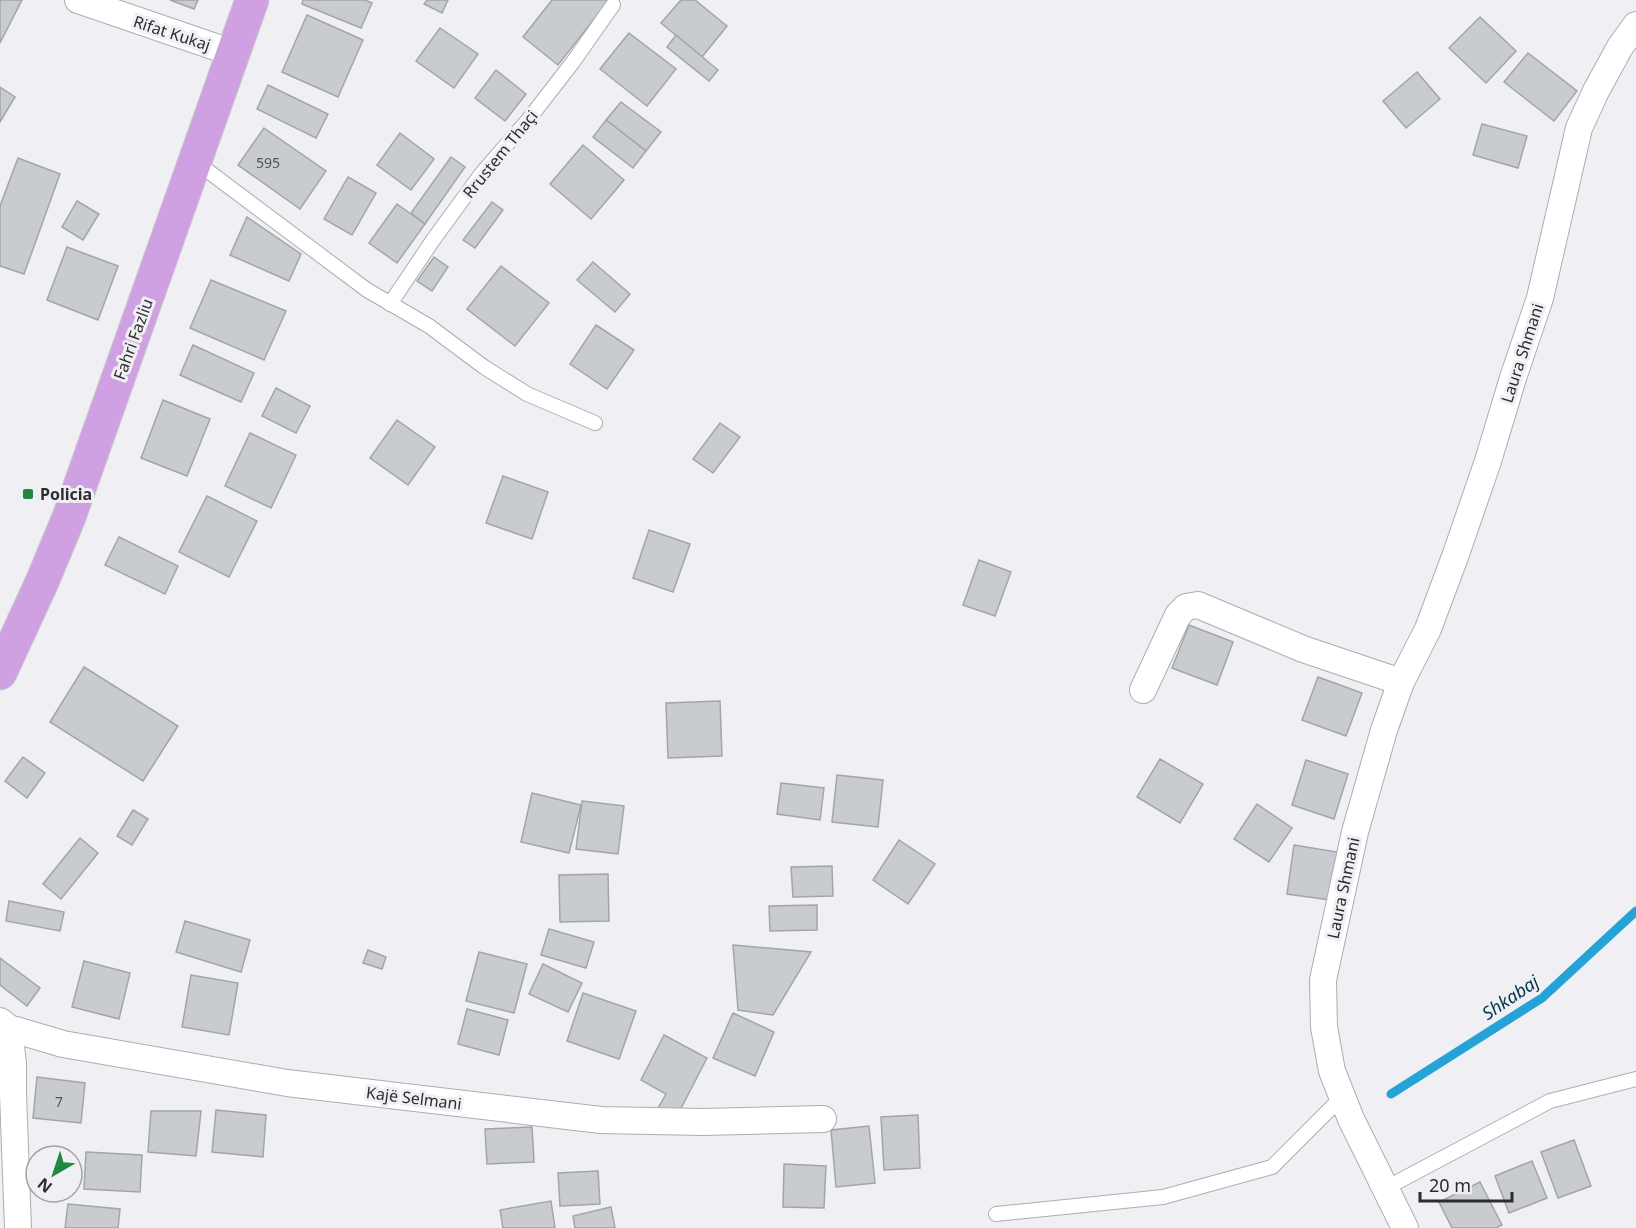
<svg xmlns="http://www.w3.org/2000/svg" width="1636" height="1228" font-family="'Noto Sans',sans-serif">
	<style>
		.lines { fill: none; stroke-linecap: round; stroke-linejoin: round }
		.stream { stroke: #25a3d7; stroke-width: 9 }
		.building { fill: #c8cbcf; stroke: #a2a5a9; stroke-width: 1.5 }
		.service-casing { stroke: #adadb2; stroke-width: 16 }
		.minor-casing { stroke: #adadb2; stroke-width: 28 }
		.primary-casing { stroke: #cdcdcd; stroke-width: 35 }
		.service { stroke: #fff; stroke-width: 14 }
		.minor { stroke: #fff; stroke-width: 26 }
		.primary { stroke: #cfa1e2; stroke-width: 33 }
		.poi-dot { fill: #1f8940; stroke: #efeff4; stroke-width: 2 }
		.labels { text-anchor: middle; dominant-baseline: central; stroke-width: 6; stroke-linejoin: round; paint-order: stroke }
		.number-label { font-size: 14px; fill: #545457 }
		.street-label { font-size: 16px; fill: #2d2d2f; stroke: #efeff4 }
		.poi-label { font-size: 16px; font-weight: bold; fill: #2d2d2f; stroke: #efeff4; text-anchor: start }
		.water-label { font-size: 18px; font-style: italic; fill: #02384d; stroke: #efeff4 }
	</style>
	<rect width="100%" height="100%" fill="#efeff4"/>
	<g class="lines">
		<polyline class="stream" points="1391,1094 1542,998 1636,911"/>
	</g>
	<g class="building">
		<polygon points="0,0 22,0 0,43"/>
		<polygon points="170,0 198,0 194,9"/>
		<polygon points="303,0 365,0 372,3 361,28 302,4"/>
		<polygon points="427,0 448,0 442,13 424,4"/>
		<polygon points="552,0 609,0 558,65 523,37"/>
		<polygon points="681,0 695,0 727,26 702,57 661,23"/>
		<polygon points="307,15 363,40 338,97 282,72"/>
		<polygon points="1480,17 1516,51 1486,83 1449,48"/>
		<polygon points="440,28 478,54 454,88 416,61"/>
		<polygon points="629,33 676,69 647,106 600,69"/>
		<polygon points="676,35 718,70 709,81 667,47"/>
		<polygon points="1528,53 1577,91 1554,121 1504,82"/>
		<polygon points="496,70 526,94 505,121 475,98"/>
		<polygon points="1417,72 1440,99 1406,128 1383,101"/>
		<polygon points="268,85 328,114 316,138 257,109"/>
		<polygon points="0,87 15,97 0,122"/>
		<polygon points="621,102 661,132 646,151 606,120"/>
		<polygon points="606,120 646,151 633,168 593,137"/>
		<polygon points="1482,124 1527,136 1518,168 1473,155"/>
		<polygon points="264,128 326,171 300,209 238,165"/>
		<polygon points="400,133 434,159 411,190 377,165"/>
		<polygon points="583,145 624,180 591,219 550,184"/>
		<polygon points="451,157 465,167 425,224 411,213"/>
		<polygon points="18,158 60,174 24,274 0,266 0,206"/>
		<polygon points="348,177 376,193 352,235 324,219"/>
		<polygon points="77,201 99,214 83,240 62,227"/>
		<polygon points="492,202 503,210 475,248 463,240"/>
		<polygon points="397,204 425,224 397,263 369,243"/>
		<polygon points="247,217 301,254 289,281 230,255"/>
		<polygon points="67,247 118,266 98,320 47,300"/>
		<polygon points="434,257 448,267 432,291 417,281"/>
		<polygon points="593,262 630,294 615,312 577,280"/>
		<polygon points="501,266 549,303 515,346 467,309"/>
		<polygon points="211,280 286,311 264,360 190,328"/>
		<polygon points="596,325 634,350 607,389 570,364"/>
		<polygon points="193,345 254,373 241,402 180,375"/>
		<polygon points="276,388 310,406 296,433 262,416"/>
		<polygon points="163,400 210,419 187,476 141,458"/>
		<polygon points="397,420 435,447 408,485 370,458"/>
		<polygon points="720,423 740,437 713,473 693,459"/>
		<polygon points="250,433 296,455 271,508 225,486"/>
		<polygon points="503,476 548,492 532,539 486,523"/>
		<polygon points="207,496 257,521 229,577 179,552"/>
		<polygon points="649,530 690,544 673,592 633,578"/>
		<polygon points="119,537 178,566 165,594 105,565"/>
		<polygon points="979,560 1011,572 995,616 963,605"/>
		<polygon points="1189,625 1233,642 1217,685 1172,668"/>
		<polygon points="84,667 178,726 143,781 50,722"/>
		<polygon points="1318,677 1362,693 1346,736 1302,720"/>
		<polygon points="720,701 722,756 668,758 666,703"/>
		<polygon points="23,757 45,773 27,798 5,781"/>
		<polygon points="1160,759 1203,784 1180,823 1137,797"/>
		<polygon points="1306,760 1348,774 1334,819 1292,805"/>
		<polygon points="837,775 883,780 878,827 832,822"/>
		<polygon points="781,783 824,788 820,820 777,814"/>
		<polygon points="532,793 581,805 569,853 521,842"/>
		<polygon points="582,801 624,806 618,854 576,849"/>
		<polygon points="1257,804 1292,828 1269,862 1234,839"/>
		<polygon points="133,810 148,819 132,845 117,836"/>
		<polygon points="80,838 98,853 61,899 43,884"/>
		<polygon points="899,840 935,864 908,904 873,880"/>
		<polygon points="1294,845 1337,852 1330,900 1287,894"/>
		<polygon points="832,866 833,896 793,897 791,867"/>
		<polygon points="608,874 609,921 560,922 559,875"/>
		<polygon points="9,901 64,912 60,931 6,921"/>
		<polygon points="817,905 817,930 770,931 769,906"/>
		<polygon points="185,921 250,940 241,972 176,952"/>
		<polygon points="549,929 594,942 586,968 541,955"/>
		<polygon points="733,945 811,952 773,1015 738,1010"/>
		<polygon points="368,950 386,957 382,969 363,963"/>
		<polygon points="479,952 527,964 514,1013 466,1001"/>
		<polygon points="0,958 40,988 27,1006 0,985"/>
		<polygon points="84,961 130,973 119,1019 72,1007"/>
		<polygon points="543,964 582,983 568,1012 529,994"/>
		<polygon points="191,975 238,983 229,1035 182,1027"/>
		<polygon points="583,993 636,1011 619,1059 567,1041"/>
		<polygon points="467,1009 508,1020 499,1055 458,1044"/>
		<polygon points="733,1013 774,1032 755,1076 713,1058"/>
		<polygon points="664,1035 707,1058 676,1118 658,1108 666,1094 641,1080"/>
		<polygon points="37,1077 85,1083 81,1123 33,1118"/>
		<polygon points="216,1110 266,1115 263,1157 212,1152"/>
		<polygon points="151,1111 201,1111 196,1156 148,1152"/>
		<polygon points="918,1115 920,1168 884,1170 881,1117"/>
		<polygon points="869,1126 875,1183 836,1187 831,1130"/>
		<polygon points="532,1127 534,1162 487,1164 485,1129"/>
		<polygon points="1574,1140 1591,1186 1558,1198 1541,1152"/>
		<polygon points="86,1152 142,1155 140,1192 84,1189"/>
		<polygon points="1532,1161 1547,1198 1509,1213 1495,1176"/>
		<polygon points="784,1164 826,1166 824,1208 783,1207"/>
		<polygon points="598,1171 600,1204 560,1206 558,1173"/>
		<polygon points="1480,1182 1502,1225 1496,1228 1452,1228 1439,1202"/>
		<polygon points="551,1201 555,1228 503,1228 500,1210"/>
		<polygon points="68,1204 120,1209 118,1228 65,1228"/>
		<polygon points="611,1207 615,1228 575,1228 573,1216"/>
	</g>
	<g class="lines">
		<defs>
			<g id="service">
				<polyline points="196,162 367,290 429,326 484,367 527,394 595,423"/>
				<polyline points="390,304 433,240 482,173 528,120 573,62 613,5"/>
				<polyline points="1386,1188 1550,1101 1636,1079"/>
				<polyline points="996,1214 1163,1197 1272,1167 1342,1097"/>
			</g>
			<g id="minor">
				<polyline points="78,0 233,53"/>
				<polyline points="1143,690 1178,615 1186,607 1198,605 1303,649 1401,682"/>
				<polyline points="0,1021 9,1028 63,1044 287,1083 601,1120 703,1122 823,1119"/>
				<polyline points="9,1028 13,1064 13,1094 18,1228"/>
				<polyline points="1405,1228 1351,1119 1332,1071 1324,1027 1323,980 1355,832 1384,730 1401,682 1428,629 1456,554 1488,461 1513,378 1540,298 1579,128 1596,91 1620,47 1636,25"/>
			</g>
			<polyline id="primary" points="0,673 42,582 69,517 252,0"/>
		</defs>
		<use href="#service" class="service-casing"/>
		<use href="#minor" class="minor-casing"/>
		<use href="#primary" class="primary-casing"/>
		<use href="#service" class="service"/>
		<use href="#minor" class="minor"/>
		<use href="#primary" class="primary"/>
	</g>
	<rect class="poi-dot" x="22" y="488" width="12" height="12" rx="3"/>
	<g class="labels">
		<g class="number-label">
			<text x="268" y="162">595</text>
			<text x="59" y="1101">7</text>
		</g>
		<g class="street-label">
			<text transform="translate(172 33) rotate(18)">Rifat Kukaj</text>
			<text transform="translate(500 154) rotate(-51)">Rrustem Thaçi</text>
			<text transform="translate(133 339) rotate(-70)">Fahri Fazliu</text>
			<text transform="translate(1522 353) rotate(-72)">Laura Shmani</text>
			<text transform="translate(1343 888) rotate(-78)">Laura Shmani</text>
			<text transform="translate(414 1098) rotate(7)">Kajë Selmani</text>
		</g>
		<g class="poi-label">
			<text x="40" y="494">Policia</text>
		</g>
		<g class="water-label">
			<text transform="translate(1510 997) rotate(-34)">Shkabaj</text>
		</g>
	</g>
	<g transform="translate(54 1174) rotate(219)"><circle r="28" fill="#efeff4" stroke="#a1a1a5" stroke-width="1.5"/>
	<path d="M0-4.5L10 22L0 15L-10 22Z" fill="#1f8940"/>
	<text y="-9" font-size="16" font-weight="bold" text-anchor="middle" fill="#2d2d2f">N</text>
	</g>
	<path d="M1420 1192v9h92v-9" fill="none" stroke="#2d2d2f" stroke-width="3"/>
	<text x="1429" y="1192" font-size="18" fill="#2d2d2f" stroke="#efeff4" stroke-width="4.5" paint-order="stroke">20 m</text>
</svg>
